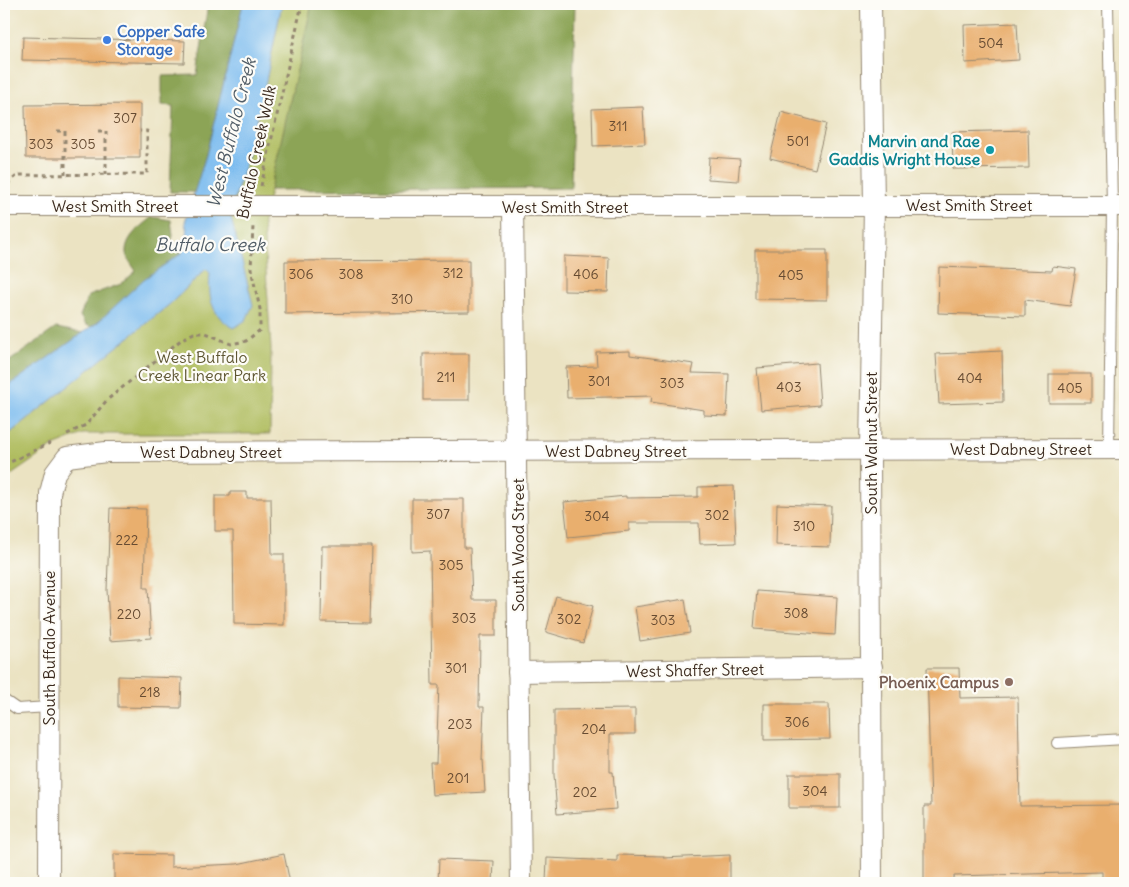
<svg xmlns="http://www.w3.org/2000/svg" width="1129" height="887" font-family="Delius,sans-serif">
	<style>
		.green { fill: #b0bd60; stroke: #76743f }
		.forest { fill: #8ca456; stroke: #64673a }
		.water { fill: #7abbef; stroke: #5a7286 }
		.building { fill: #e9af6e }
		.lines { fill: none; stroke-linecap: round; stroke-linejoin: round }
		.service-casing { stroke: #938670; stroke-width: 12 }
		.minor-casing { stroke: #938670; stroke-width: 22 }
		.path { stroke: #938670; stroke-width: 3; stroke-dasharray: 4 4; stroke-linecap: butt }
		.service { stroke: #fff; stroke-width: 10 }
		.minor { stroke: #fff; stroke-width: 20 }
		.shop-dot { fill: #3f7fe0; stroke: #fdfcf7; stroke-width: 2 }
		.culture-dot { fill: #0f9aa8; stroke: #fdfcf7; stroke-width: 2 }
		.education-dot { fill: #8d6e63; stroke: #fdfcf7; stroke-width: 2 }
		.labels { text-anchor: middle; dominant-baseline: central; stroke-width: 4.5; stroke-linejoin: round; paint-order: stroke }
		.number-label { font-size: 14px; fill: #664b32 }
		.shop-label { font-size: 16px; font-weight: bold; fill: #366cbe; stroke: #fdfcf7; text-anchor: start }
		.culture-label { font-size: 16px; font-weight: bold; fill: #0d838f; stroke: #fdfcf7; text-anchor: end }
		.street-label { font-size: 16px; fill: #3b2a1e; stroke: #fdfcf7 }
		.park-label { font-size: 16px; fill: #5e5632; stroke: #fdfcf7 }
		.education-label { font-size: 16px; font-weight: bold; fill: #785e54; stroke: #fdfcf7; text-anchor: end }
		.water-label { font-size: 18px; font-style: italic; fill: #515d67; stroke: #fdfcf7 }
	</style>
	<rect width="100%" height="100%" fill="#fdfcf7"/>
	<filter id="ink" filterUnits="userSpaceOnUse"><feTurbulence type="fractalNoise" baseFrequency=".02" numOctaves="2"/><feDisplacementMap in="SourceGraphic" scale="10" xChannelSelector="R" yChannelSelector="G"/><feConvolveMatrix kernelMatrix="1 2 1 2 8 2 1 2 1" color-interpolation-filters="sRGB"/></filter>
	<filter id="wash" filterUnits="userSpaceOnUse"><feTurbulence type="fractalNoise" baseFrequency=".0096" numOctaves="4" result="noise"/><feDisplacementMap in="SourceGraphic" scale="20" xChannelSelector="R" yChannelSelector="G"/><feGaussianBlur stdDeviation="1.12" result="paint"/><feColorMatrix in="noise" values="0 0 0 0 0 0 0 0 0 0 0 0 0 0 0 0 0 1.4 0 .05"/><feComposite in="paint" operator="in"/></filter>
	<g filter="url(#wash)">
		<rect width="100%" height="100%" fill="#ebe3c2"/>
		<polygon class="green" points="282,4 312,4 263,222 271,349 270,434 83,434 53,446 4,480 4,438 170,304 206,269 230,214 245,165 263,95"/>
		<g class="forest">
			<polygon points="208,4 243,4 206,155 195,192 170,192 173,106 162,105 162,76 197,75"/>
			<polygon points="312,4 575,4 571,188 270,190"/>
			<path d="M152 217 171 220 173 236 170 244 182 253 97 323 91 327 85 324 80 316 88 296 121 284 136 271C133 266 127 259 126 253 125 237 141 226 152 217Z"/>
			<polygon points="56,328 83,333 4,389 4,365"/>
		</g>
		<path class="water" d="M243 4H282L263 95 245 165 230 214 253 305 246 320 234 328C211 316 208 297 210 273L206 269 170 304 4 438V389L97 323 144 279 182 253 187 231 185 222 206 155Z"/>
		<g id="blocks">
			<g class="building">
				<polygon points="1017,23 1019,60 965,63 964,25"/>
				<polygon points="23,37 185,41 184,63 22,60"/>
				<polygon points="140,104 140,158 26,158 25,105"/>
				<polygon points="643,107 645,144 593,146 592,109"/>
				<polygon points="781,112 826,124 815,169 770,158"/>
				<polygon points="1028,130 1029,168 953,169 952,132"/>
				<polygon points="709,157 740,159 738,181 708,179"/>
				<polygon points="755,250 827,250 827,300 755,299"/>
				<polygon points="564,256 609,258 608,292 564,291"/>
				<polygon points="469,260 469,312 285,314 285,261"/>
				<polygon points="1053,266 1076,269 1070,306 1025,300 1025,316 938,313 939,267 1052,271"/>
				<polygon points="630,351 630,355 694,364 692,373 729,374 727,416 704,415 704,410 651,402 652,396 567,398 566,367 597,366 596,352"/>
				<polygon points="1002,351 1003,402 939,404 936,354"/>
				<rect x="423" y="354" width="46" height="46"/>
				<polygon points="817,363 820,405 761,410 757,368"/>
				<rect x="1049" y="374" width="42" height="29"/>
				<polygon points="734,486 736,543 700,544 699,523 629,523 629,531 568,537 564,502 626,496 626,498 698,497 698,487"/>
				<polygon points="230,492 247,492 247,498 271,498 272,554 284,554 284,625 234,624 233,531 215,531 215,496 230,496"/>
				<polygon points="412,499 464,499 464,548 470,548 472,600 496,600 496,636 480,636 479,707 484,707 482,760 483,760 485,792 432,795 430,763 436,763 439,685 432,685 430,551 412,552"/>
				<polygon points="777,504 831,506 830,547 776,545"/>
				<polygon points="110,508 146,509 144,588 148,588 151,638 110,641 107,590"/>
				<polygon points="322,546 372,546 370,623 321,622"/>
				<polygon points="757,591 837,597 835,635 754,629"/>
				<polygon points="556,596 593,606 583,643 546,632"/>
				<polygon points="685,599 690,633 640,641 635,607"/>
				<polygon points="927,668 959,668 960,698 1018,697 1020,806 1125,805 1125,881 1102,882 1102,872 954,876 954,883 924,883 924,806 931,806"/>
				<polygon points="118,676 182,678 181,708 118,707"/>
				<polygon points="764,704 829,704 830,739 764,740"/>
				<polygon points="635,709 635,734 610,734 610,772 613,772 616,809 557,814 554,775 554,710"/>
				<rect x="789" y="774" width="51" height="34"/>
				<polygon points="114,854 171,855 171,867 237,864 284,854 290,883 114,883"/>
				<polygon points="617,855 664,856 663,858 730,855 730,883 546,883 547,858 617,861"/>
				<polygon points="439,859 494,861 493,883 438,883"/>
			</g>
		</g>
	</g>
	<g filter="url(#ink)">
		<use href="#blocks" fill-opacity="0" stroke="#938670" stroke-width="1"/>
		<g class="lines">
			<defs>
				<g id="service">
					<polyline points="1108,4 1112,206 1109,449"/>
					<polyline points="4,700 17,709 49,707"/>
					<polyline points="1057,743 1125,739"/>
				</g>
				<g id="minor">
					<polyline points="871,4 874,205 870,450 872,883"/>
					<polyline points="4,206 1125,206"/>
					<polyline points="513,207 521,883"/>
					<polyline points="518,672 872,667"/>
					<polyline points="49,883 50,493 55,473 67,457 106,452 1125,449"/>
				</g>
			</defs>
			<use href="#service" class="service-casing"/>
			<use href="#minor" class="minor-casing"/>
			<g class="path">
				<polyline points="57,131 65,131 65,174"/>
				<polyline points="98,131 106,131 106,174"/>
				<polyline points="7,184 18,175 147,174 147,131 140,131"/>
				<polyline points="261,186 302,4"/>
				<polyline points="67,434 86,425 107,400 182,339 194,333 206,333 231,344 246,341 260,330 260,309 251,269 253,226"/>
				<polyline points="4,465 50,443"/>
			</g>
			<use href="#service" class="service"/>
			<use href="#minor" class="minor"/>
		</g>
	</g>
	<circle class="shop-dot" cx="107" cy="40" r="5"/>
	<circle class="culture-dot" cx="990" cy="150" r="5"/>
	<circle class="education-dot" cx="1009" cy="682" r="5"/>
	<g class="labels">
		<g class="number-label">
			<text x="991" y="43">504</text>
			<text x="125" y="118">307</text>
			<text x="618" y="126">311</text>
			<text x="798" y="141">501</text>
			<text x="41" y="144">303</text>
			<text x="83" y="144">305</text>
			<text x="453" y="273">312</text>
			<text x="301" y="274">306</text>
			<text x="351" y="274">308</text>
			<text x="586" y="274">406</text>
			<text x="791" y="275">405</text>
			<text x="402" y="299">310</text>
			<text x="446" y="377">211</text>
			<text x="970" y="378">404</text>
			<text x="599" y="381">301</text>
			<text x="672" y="383">303</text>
			<text x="789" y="387">403</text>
			<text x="1070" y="388">405</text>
			<text x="438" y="514">307</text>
			<text x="717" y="515">302</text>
			<text x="597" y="516">304</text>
			<text x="804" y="526">310</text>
			<text x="127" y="540">222</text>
			<text x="451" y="565">305</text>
			<text x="796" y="613">308</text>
			<text x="129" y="614">220</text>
			<text x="464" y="618">303</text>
			<text x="569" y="619">302</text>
			<text x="663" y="620">303</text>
			<text x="456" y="668">301</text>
			<text x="150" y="692">218</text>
			<text x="797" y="722">306</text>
			<text x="460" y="724">203</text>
			<text x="594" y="729">204</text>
			<text x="458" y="778">201</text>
			<text x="815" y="791">304</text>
			<text x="585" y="792">202</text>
		</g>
		<g class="shop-label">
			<text x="117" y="31">Copper Safe<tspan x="117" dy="18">Storage</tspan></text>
		</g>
		<g class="culture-label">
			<text x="980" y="141">Marvin and Rae<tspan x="980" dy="18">Gaddis Wright House</tspan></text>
		</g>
		<g class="street-label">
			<text transform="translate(256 152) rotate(-78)">Buffalo Creek Walk</text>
			<text x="969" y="205">West Smith Street</text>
			<text x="115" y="206">West Smith Street</text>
			<text x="565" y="207">West Smith Street</text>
			<text transform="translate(871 443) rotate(-90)">South Walnut Street</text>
			<text x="1021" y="449">West Dabney Street</text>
			<text x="616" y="451">West Dabney Street</text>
			<text x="211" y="452">West Dabney Street</text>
			<text transform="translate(518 545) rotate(-90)">South Wood Street</text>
			<text transform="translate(49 648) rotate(-90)">South Buffalo Avenue</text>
			<text transform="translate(695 670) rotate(-1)">West Shaffer Street</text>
		</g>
		<g class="park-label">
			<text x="202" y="357">West Buffalo<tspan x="202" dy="18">Creek Linear Park</tspan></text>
		</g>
		<g class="education-label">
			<text x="999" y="682">Phoenix Campus</text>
		</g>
		<g class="water-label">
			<text transform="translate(231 133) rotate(-76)">West Buffalo Creek</text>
			<text x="210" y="244">Buffalo Creek</text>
		</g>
	</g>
	<rect width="1129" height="887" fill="none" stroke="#fdfcf7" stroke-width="20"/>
</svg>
